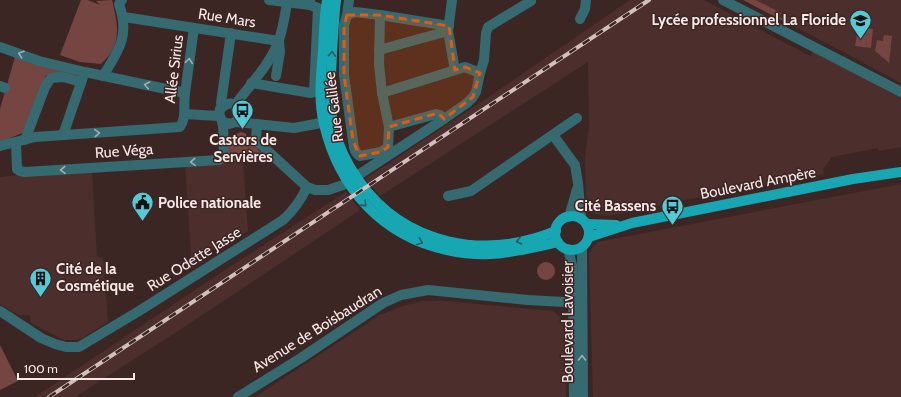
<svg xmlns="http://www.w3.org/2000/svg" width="901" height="397" font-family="Cabin,sans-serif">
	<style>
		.built { fill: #4c2f2c }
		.green { fill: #754541 }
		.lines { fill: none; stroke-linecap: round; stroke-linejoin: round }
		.minor { stroke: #346a70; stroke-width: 10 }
		.major { stroke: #17a7b2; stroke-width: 10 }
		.rail-casing { stroke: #d1c0be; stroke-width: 4 }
		.rail { stroke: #3c2624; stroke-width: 2.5; stroke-dasharray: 8; stroke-linecap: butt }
		.oneway { stroke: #a0afb1 }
		.oneway2 { stroke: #2d5a5d }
		.marked { fill: #e8590c; fill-opacity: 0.2; stroke: #e8590c; stroke-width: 3; stroke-dasharray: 8 5; stroke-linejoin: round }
		.labels { text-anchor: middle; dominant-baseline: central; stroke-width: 3; stroke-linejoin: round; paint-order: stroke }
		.street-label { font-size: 15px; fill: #f8e8e6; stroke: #3c2624 }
		.poi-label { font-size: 15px; font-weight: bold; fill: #f8e8e6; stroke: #3c2624; text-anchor: end }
	</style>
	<rect width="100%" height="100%" fill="#3c2624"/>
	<g class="built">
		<polygon points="630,0 704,0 810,56 813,51 901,98 901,147 879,151 877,148 832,157 823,169 824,174 680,201 625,213 607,216 595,214 590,212 586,202 585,157 589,125 588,62 380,196 365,179 480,103"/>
		<polygon points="743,0 901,0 901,83 847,54"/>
		<polygon points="243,161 248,231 217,251 213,249 206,254 205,259 192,268 185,165"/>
		<polygon points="92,171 97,257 103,258 108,322 82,338 76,340 64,340 31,323 30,315 19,315 0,304 0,177 21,175"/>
		<polygon points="901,184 901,397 593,397 589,254 593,247 598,242"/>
		<polygon points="346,192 360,210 175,333 75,397 35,397 228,268"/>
		<polygon points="422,301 443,301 553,311 565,322 566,397 255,397 380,315 403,306"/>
	</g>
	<g class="green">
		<path d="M81 0H88L100 5 96 1 112 0C118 26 123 44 101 64L80 62 60 55Z"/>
		<polygon points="743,0 756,0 781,13 779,17 793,23 793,26"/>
		<polygon points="868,28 873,29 871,48 855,46 858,29 867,31"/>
		<polygon points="884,35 892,36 889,63 875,51 877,40 883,41"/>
		<polygon points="15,57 33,64 78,75 77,77 46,75 25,132 0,142 0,109"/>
		<polygon points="241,132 245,133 259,151 270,159 223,162 225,139"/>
		<circle cx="546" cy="271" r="9"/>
		<polygon points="0,345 18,381 0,390"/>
	</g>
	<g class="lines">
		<g class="minor">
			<polyline points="269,0 310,5"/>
			<path d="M349 0 347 15 344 25V75L353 141C354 147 354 153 360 156L381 152 388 147 389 127 436 114 440 115 444 119 467 103 473 97 476 92 480 73 484 60 486 33 488 27 531 1"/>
			<polyline points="452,0 448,31 455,70"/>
			<polyline points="723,0 901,92"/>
			<polyline points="347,15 355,12 380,15 449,26"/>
			<polyline points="380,15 379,64 382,93 389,127"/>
			<polyline points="124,17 279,41 280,52 276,76"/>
			<polyline points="580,19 585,9 586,0"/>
			<polyline points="0,47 39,61 85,72 185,93"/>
			<polyline points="379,50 448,31"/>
			<path d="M103 76C119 50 130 36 119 4L122 0"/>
			<polyline points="251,83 311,93 314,92 318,8 310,5 310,0"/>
			<polyline points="0,86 5,88"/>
			<polyline points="382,93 465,67 480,73"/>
			<path d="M235 105C250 85 271 63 279 40 283 28 285 15 287 3"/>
			<polyline points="222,107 221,103 231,33"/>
			<polyline points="185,114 219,116"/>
			<polyline points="236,122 294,128 332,121"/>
			<polyline points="257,124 256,138 259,143 307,187 315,190 328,190 343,185 444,119"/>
			<polyline points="63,135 83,77"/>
			<polyline points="553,135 575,165 578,183 581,219"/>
			<polyline points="25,140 45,87 51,78 63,77 81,82"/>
			<path d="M16 142 17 169 20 171 25 172 219 160 223 157C224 151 224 128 222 122 221 117 218 115 220 109L227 104C234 102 239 106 240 114L236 122 229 124 222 121"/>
			<path d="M0 146 35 137 180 127C187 117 183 105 185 93 188 71 191 50 194 28"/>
			<polyline points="448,196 471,191 577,118"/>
			<polyline points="569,217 577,189"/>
			<polyline points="582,247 583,397"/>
			<polyline points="568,249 572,265 573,281 574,397"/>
			<path d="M0 311 41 338 55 344 66 347H79L139 311 283 220C294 210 301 200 307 187"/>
			<polyline points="238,397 301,358 383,303 401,295 428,290 528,300 582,303"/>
		</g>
		<g class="major">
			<path d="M327 0C324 17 324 34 323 51 321 75 318 100 324 124 339 188 382 236 447 250 461 253 476 255 490 254 513 253 536 247 558 242"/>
			<path d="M336 0C334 18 333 36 332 54 331 78 328 103 334 127 338 146 347 164 359 181 405 246 485 260 556 231"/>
			<circle cx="572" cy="233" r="17"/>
			<polyline points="586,224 616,225"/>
			<polyline points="589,237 632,223 853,179 901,172"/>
		</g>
		<defs>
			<polyline id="rail" points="49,397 649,0"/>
		</defs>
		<use href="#rail" class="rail-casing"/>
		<use href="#rail" class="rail"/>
	</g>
	<defs><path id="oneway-chevron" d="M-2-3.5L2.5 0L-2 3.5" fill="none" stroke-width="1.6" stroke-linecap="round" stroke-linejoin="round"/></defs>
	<g class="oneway">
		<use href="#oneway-chevron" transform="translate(21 54) rotate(-161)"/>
		<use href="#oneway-chevron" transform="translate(189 61) rotate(-82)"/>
		<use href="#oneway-chevron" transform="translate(147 85) rotate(-169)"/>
		<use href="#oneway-chevron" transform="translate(97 133) rotate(-4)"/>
		<use href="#oneway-chevron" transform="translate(193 162) rotate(176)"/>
		<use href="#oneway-chevron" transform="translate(63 170) rotate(177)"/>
		<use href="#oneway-chevron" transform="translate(582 358) rotate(-90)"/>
	</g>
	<g class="oneway2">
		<use href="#oneway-chevron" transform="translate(332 54) rotate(-86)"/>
		<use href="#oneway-chevron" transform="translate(364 204) rotate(48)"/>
		<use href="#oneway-chevron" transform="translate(519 241) rotate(169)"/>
		<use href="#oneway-chevron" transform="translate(420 242) rotate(22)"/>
	</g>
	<path class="marked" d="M347 15H380L449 26 455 70 465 67 480 73 473 97 444 119 438 113 389 127 388 147 381 152 360 156 353 141 344 75V25Z"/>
	<defs>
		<symbol id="school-pin" viewBox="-11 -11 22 30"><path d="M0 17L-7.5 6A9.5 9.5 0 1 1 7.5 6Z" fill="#52cbd7" stroke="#3c2624"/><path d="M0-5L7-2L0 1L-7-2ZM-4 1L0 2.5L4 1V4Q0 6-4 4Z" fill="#111"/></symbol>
		<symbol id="bus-pin" viewBox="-11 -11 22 30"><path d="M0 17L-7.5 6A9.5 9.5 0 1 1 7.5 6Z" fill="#52cbd7" stroke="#3c2624"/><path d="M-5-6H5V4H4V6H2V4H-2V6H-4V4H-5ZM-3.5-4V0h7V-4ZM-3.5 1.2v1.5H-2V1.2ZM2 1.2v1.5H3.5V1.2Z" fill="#111"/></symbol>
		<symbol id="civic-pin" viewBox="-11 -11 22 30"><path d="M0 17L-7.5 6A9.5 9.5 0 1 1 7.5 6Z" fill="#52cbd7" stroke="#3c2624"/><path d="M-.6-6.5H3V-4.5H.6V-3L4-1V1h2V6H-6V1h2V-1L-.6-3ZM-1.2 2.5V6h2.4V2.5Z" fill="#111"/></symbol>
		<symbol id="building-pin" viewBox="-11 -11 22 30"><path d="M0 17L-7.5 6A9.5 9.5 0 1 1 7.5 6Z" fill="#52cbd7" stroke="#3c2624"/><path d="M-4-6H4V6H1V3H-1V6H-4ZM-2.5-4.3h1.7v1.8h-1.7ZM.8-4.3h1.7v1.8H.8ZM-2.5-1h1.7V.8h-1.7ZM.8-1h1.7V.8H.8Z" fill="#111"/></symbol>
	</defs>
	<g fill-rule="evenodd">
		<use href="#school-pin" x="848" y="8" width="25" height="34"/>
		<use href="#bus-pin" x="230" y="98" width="25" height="34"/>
		<use href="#civic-pin" x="130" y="190" width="25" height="34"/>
		<use href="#bus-pin" x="660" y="194" width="25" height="34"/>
		<use href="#building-pin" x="28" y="266" width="25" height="34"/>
	</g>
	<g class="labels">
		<g class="street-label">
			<text transform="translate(227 18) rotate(9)">Rue Mars</text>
			<text transform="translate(174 69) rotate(-83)">Allée Sirius</text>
			<text transform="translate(334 107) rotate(-97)">Rue Galilée</text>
			<text transform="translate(124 151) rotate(-4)">Rue Véga</text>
			<text transform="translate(758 183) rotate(-11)">Boulevard Ampère</text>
			<text transform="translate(194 259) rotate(-32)">Rue Odette Jasse</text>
			<text transform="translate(568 322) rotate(-90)">Boulevard Lavoisier</text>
			<text transform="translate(317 329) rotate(-32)">Avenue de Boisbaudran</text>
		</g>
		<g class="poi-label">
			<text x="846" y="20">Lycée professionnel La Floride</text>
			<text x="243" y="140" text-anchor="middle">Castors de<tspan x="243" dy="17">Servières</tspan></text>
			<text x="158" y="203" text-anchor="start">Police nationale</text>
			<text x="656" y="206">Cité Bassens</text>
			<text x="56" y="269" text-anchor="start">Cité de la<tspan x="56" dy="17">Cosmétique</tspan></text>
		</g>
	</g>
	<path d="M18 373v6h116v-6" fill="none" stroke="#f8e8e6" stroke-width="2"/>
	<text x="24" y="373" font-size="12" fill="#f8e8e6" stroke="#3c2624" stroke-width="3" paint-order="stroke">100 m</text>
</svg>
